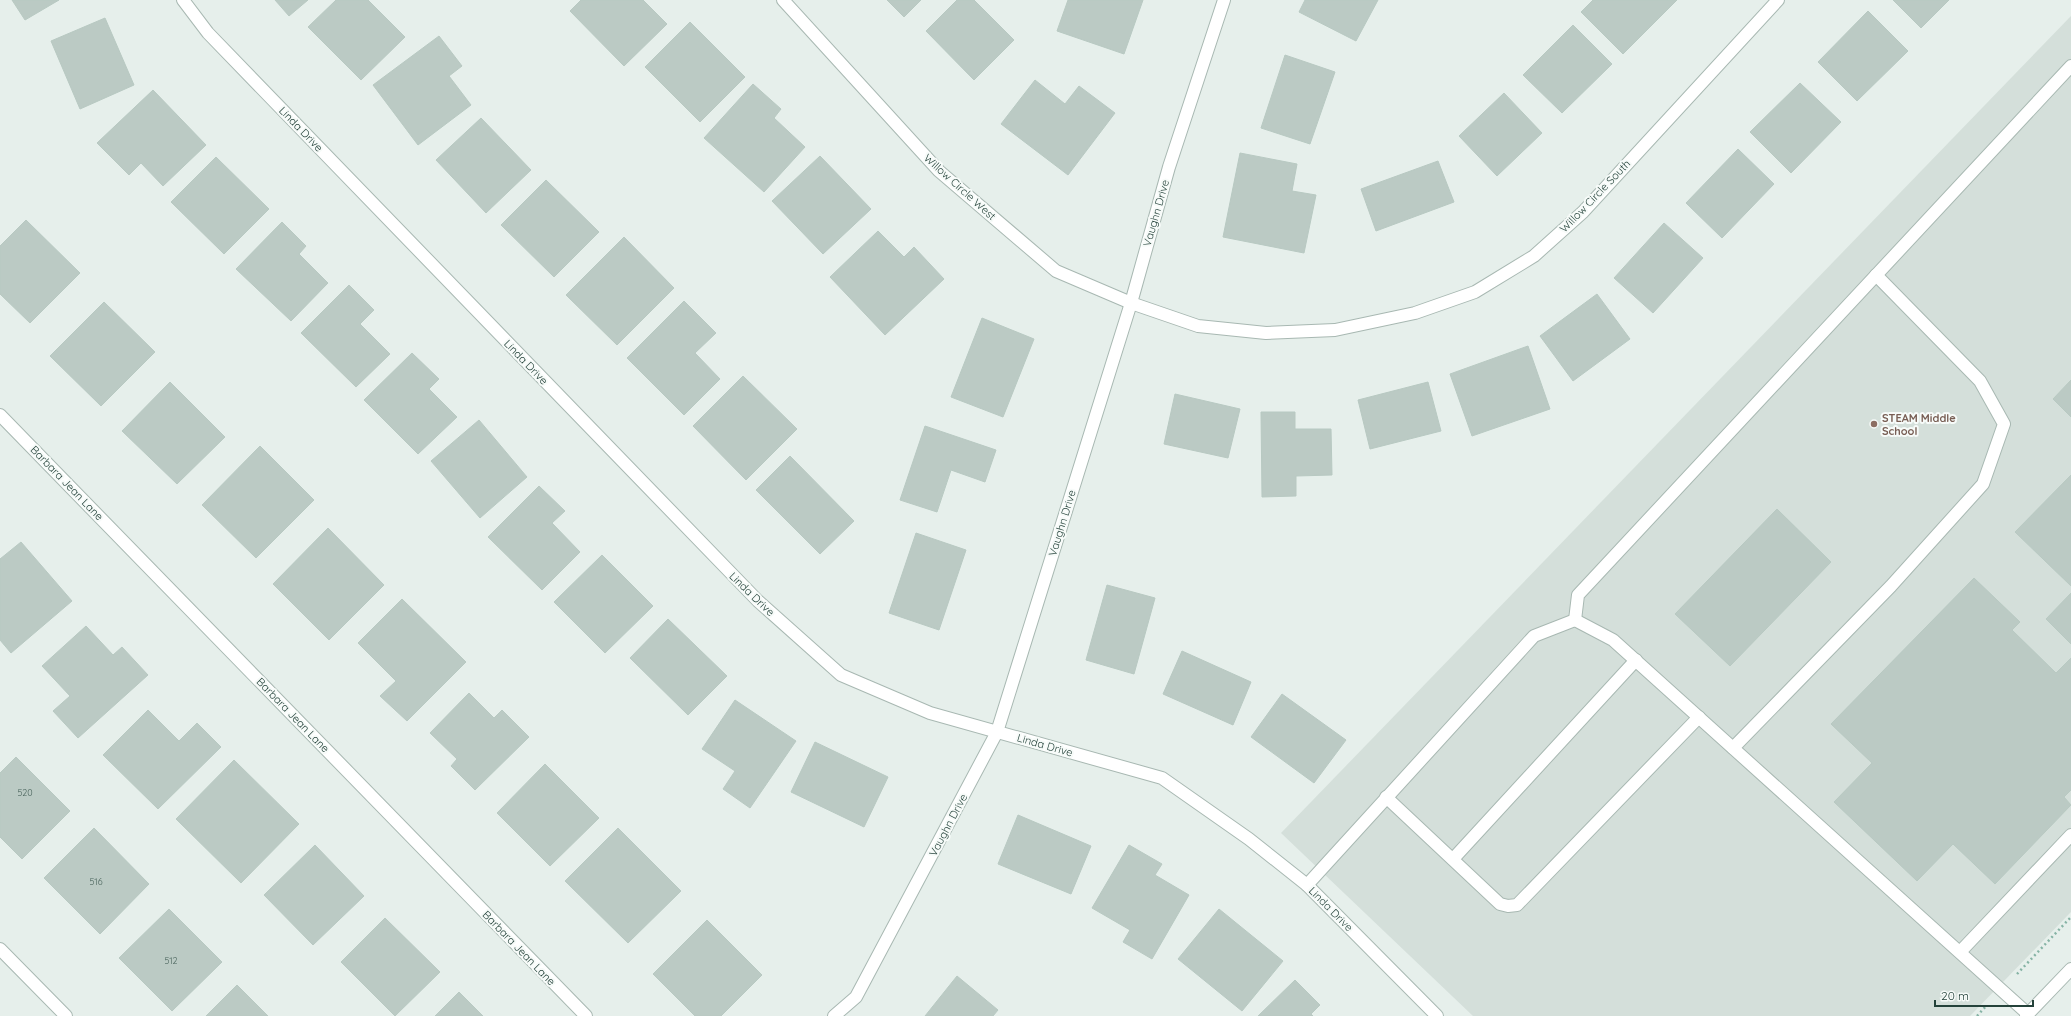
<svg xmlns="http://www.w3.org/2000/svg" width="2071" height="1016" font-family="Quicksand,sans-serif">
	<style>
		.built { fill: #d4dfda }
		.building { fill: #bbcac4; stroke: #b8c9c2 }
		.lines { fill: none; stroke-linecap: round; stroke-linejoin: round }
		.service-casing { stroke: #a8b8b2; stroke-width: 14 }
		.minor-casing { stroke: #a8b8b2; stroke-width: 14 }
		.tertiary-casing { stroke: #a8b8b2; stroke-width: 14 }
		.path { stroke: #86b3a5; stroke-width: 2.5; stroke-dasharray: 2 3; stroke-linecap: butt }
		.service { stroke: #fff; stroke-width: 12 }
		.minor { stroke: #fff; stroke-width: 12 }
		.tertiary { stroke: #fff; stroke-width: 12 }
		.education-dot { fill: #8d6e63; stroke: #f7fbf9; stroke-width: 1.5 }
		.labels { text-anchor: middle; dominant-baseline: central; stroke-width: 4; stroke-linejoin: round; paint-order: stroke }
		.number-label { font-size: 9px; fill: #4a645c }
		.street-label { font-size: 11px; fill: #24423a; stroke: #f7fbf9 }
		.education-label { font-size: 11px; font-weight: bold; fill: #785e54; stroke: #f7fbf9; text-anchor: start }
	</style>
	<rect width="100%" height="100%" fill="#e6efeb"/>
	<polygon class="built" points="2071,16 2071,912 1970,1016 1473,1016 1281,833"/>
	<g class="building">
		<polygon points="12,0 59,0 25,20"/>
		<polygon points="275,0 308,0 289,16"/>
		<polygon points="336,0 368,0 405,37 361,80 308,27"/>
		<polygon points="581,0 643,0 667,24 624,66 570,11"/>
		<polygon points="887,0 921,0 904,17"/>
		<polygon points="957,0 974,0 1014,40 974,80 926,31"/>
		<polygon points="1068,0 1143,0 1124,54 1057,31"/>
		<polygon points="1305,0 1378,0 1356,41 1299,12"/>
		<polygon points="1593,0 1677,0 1623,54 1581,12"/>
		<polygon points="1893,0 1949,0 1921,28"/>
		<polygon points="1868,11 1908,51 1857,101 1818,62"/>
		<polygon points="105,18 134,85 80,109 51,41"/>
		<polygon points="690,22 745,77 700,122 645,67"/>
		<polygon points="1573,25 1612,64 1562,113 1523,75"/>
		<polygon points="439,36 462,66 449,76 471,105 418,145 373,85"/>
		<polygon points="1285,55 1335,72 1310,144 1261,128"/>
		<polygon points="1035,80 1065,104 1079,86 1115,113 1068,175 1001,124"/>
		<polygon points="1800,83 1841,122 1791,173 1750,132"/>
		<polygon points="753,84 781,109 774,118 805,147 764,192 704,138"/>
		<polygon points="153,90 206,145 163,186 141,163 129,175 97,143"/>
		<polygon points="1504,93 1542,133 1497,176 1459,136"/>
		<polygon points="481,118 531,170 486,213 436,160"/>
		<polygon points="1738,149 1774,184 1722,238 1686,203"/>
		<polygon points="1240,153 1297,164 1292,191 1316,195 1304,253 1223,237"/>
		<polygon points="820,156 871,209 823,254 772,201"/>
		<polygon points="216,157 269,209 224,254 171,202"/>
		<polygon points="1438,161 1454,202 1376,231 1361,189"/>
		<polygon points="546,180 599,232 554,277 501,225"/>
		<polygon points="26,220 80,273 30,323 0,294 0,246"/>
		<polygon points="282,222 306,246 299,254 328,283 291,321 236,269"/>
		<polygon points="1664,223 1703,258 1653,313 1614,278"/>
		<polygon points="878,231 904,257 914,247 944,279 885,335 830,277"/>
		<polygon points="624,237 674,288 617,345 566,295"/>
		<polygon points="349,285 374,310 360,324 390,354 356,387 301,333"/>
		<polygon points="1597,294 1630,339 1573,381 1540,336"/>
		<polygon points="684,301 716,333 695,353 720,379 684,415 627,358"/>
		<polygon points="104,302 155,352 101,406 50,356"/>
		<polygon points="982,318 1034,339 1003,417 951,397"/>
		<polygon points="1528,346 1550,409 1472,436 1450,374"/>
		<polygon points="412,353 439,379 429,389 457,417 418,454 364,400"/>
		<polygon points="743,376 797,429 746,480 693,426"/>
		<polygon points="2071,380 2071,417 2053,399"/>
		<polygon points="170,382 225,437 177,484 122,431"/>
		<polygon points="1428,382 1441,431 1370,449 1358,400"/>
		<polygon points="1175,394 1240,409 1228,458 1164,444"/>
		<polygon points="1261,412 1295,412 1295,429 1331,429 1332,475 1296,476 1296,496 1262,497"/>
		<polygon points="479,420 527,477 480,518 431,461"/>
		<polygon points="925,426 996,450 985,482 951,470 937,512 900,500"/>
		<polygon points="260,446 314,500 256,558 202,505"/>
		<polygon points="790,456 854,521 820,554 756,490"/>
		<polygon points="2071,475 2071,586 2015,532"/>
		<polygon points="539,486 565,511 552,523 580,552 542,590 488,537"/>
		<polygon points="1777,509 1831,562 1730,666 1675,614"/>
		<polygon points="328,528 384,585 329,640 273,584"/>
		<polygon points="916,533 966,550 939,630 889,613"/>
		<polygon points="21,542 72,601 11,653 0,640 0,559"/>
		<polygon points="602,555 653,606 605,653 554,602"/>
		<polygon points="1974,578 2020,622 2012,630 2056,673 2071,658 2071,790 2064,797 2071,805 1995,884 1953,844 1917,881 1834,802 1872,763 1831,724"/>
		<polygon points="1107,585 1155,598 1134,674 1086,660"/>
		<polygon points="2071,593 2071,644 2046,619"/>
		<polygon points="402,599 466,662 407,721 380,696 396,681 358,643"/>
		<polygon points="668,619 727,676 688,715 630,658"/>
		<polygon points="86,626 113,655 122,647 148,675 78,738 53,711 70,696 42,666"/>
		<polygon points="1182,651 1251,682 1233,725 1163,694"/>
		<polygon points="469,693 494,718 502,710 529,737 475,790 451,766 457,759 430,733"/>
		<polygon points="1282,694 1346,740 1314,783 1251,737"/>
		<polygon points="735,700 796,741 750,808 723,789 735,771 702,749"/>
		<polygon points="148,710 179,741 197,723 221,747 158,809 103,755"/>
		<polygon points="815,742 888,777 864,827 791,792"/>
		<polygon points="16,757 70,811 22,859 0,837 0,773"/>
		<polygon points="234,760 299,824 241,883 176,819"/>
		<polygon points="545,764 599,818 550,866 497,813"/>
		<polygon points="1018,815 1091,846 1071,894 998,864"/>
		<polygon points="94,828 149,884 100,934 44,878"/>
		<polygon points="618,828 681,891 628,943 565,881"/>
		<polygon points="315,845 364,896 313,945 264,895"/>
		<polygon points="1129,845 1162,864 1155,875 1189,895 1152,959 1123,942 1130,930 1092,908"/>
		<polygon points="169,909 222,962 172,1011 119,958"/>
		<polygon points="1219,909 1283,961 1242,1011 1178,959"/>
		<polygon points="385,918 440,972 395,1016 341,962"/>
		<polygon points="707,920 762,975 721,1016 695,1016 653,974"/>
		<polygon points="957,976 998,1010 993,1016 925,1016"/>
		<polygon points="1295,980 1320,1005 1311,1014 1313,1016 1258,1016"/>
		<polygon points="237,985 268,1016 206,1016"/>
		<polygon points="459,992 483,1016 435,1016"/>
	</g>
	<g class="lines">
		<defs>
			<g id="service">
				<polyline points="1575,620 1578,595 2071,66"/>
				<polyline points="1733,748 1891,586 1983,484 2004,424 1980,381 1876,275"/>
				<polyline points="1386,797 1500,904 1508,906 1517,905 1699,717"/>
				<polyline points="1453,859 1636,660"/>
				<polyline points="1307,885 1534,636 1575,620 1613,640 2028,1014"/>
				<polyline points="1960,952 2071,835"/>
			</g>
			<g id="minor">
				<polyline points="183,0 208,33 758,601 841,675 930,713 1162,778 1249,839 1307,885 1437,1016"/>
				<polyline points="783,0 939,171 1056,271 1131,303 1198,326 1266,333 1335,330 1415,313 1475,292 1534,256 1583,212 1778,0"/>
				<polyline points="0,415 586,1016"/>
				<polyline points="0,949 66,1016"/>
				<polyline points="834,1016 856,997 997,732 1131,303 1169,167 1224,0"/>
			</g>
			<polyline id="tertiary" points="2026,1016 2071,969"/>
		</defs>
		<use href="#service" class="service-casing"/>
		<use href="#minor" class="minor-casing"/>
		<use href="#tertiary" class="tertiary-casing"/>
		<g class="path">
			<polyline points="2017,974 2071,917"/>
			<polyline points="1977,1016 1986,1006"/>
		</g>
		<use href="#service" class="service"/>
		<use href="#minor" class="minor"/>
		<use href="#tertiary" class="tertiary"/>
	</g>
	<circle class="education-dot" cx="1874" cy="424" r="4"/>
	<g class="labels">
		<g class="number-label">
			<text x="25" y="792">520</text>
			<text x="96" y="881">516</text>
			<text x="171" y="960">512</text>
		</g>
		<g class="street-label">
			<text transform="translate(301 129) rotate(46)">Linda Drive</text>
			<text transform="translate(960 187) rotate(42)">Willow Circle West</text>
			<text transform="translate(1595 196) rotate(-46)">Willow Circle South</text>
			<text transform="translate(1156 213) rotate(-74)">Vaughn Drive</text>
			<text transform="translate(526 362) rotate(46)">Linda Drive</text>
			<text transform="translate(67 483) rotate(46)">Barbara Jean Lane</text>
			<text transform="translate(1062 523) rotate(-73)">Vaughn Drive</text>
			<text transform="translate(752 594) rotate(44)">Linda Drive</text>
			<text transform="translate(293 715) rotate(46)">Barbara Jean Lane</text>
			<text transform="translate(1045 745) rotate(16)">Linda Drive</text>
			<text transform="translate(948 825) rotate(-62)">Vaughn Drive</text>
			<text transform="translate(1331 909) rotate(45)">Linda Drive</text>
			<text transform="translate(519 948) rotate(46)">Barbara Jean Lane</text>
		</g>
		<g class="education-label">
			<text x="1882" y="418">STEAM Middle<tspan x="1882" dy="13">School</tspan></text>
		</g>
	</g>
	<path d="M1935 1000v6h98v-6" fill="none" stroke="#24423a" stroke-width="2"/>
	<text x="1941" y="1000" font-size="12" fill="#24423a" stroke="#f7fbf9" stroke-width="3" paint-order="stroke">20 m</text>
</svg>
